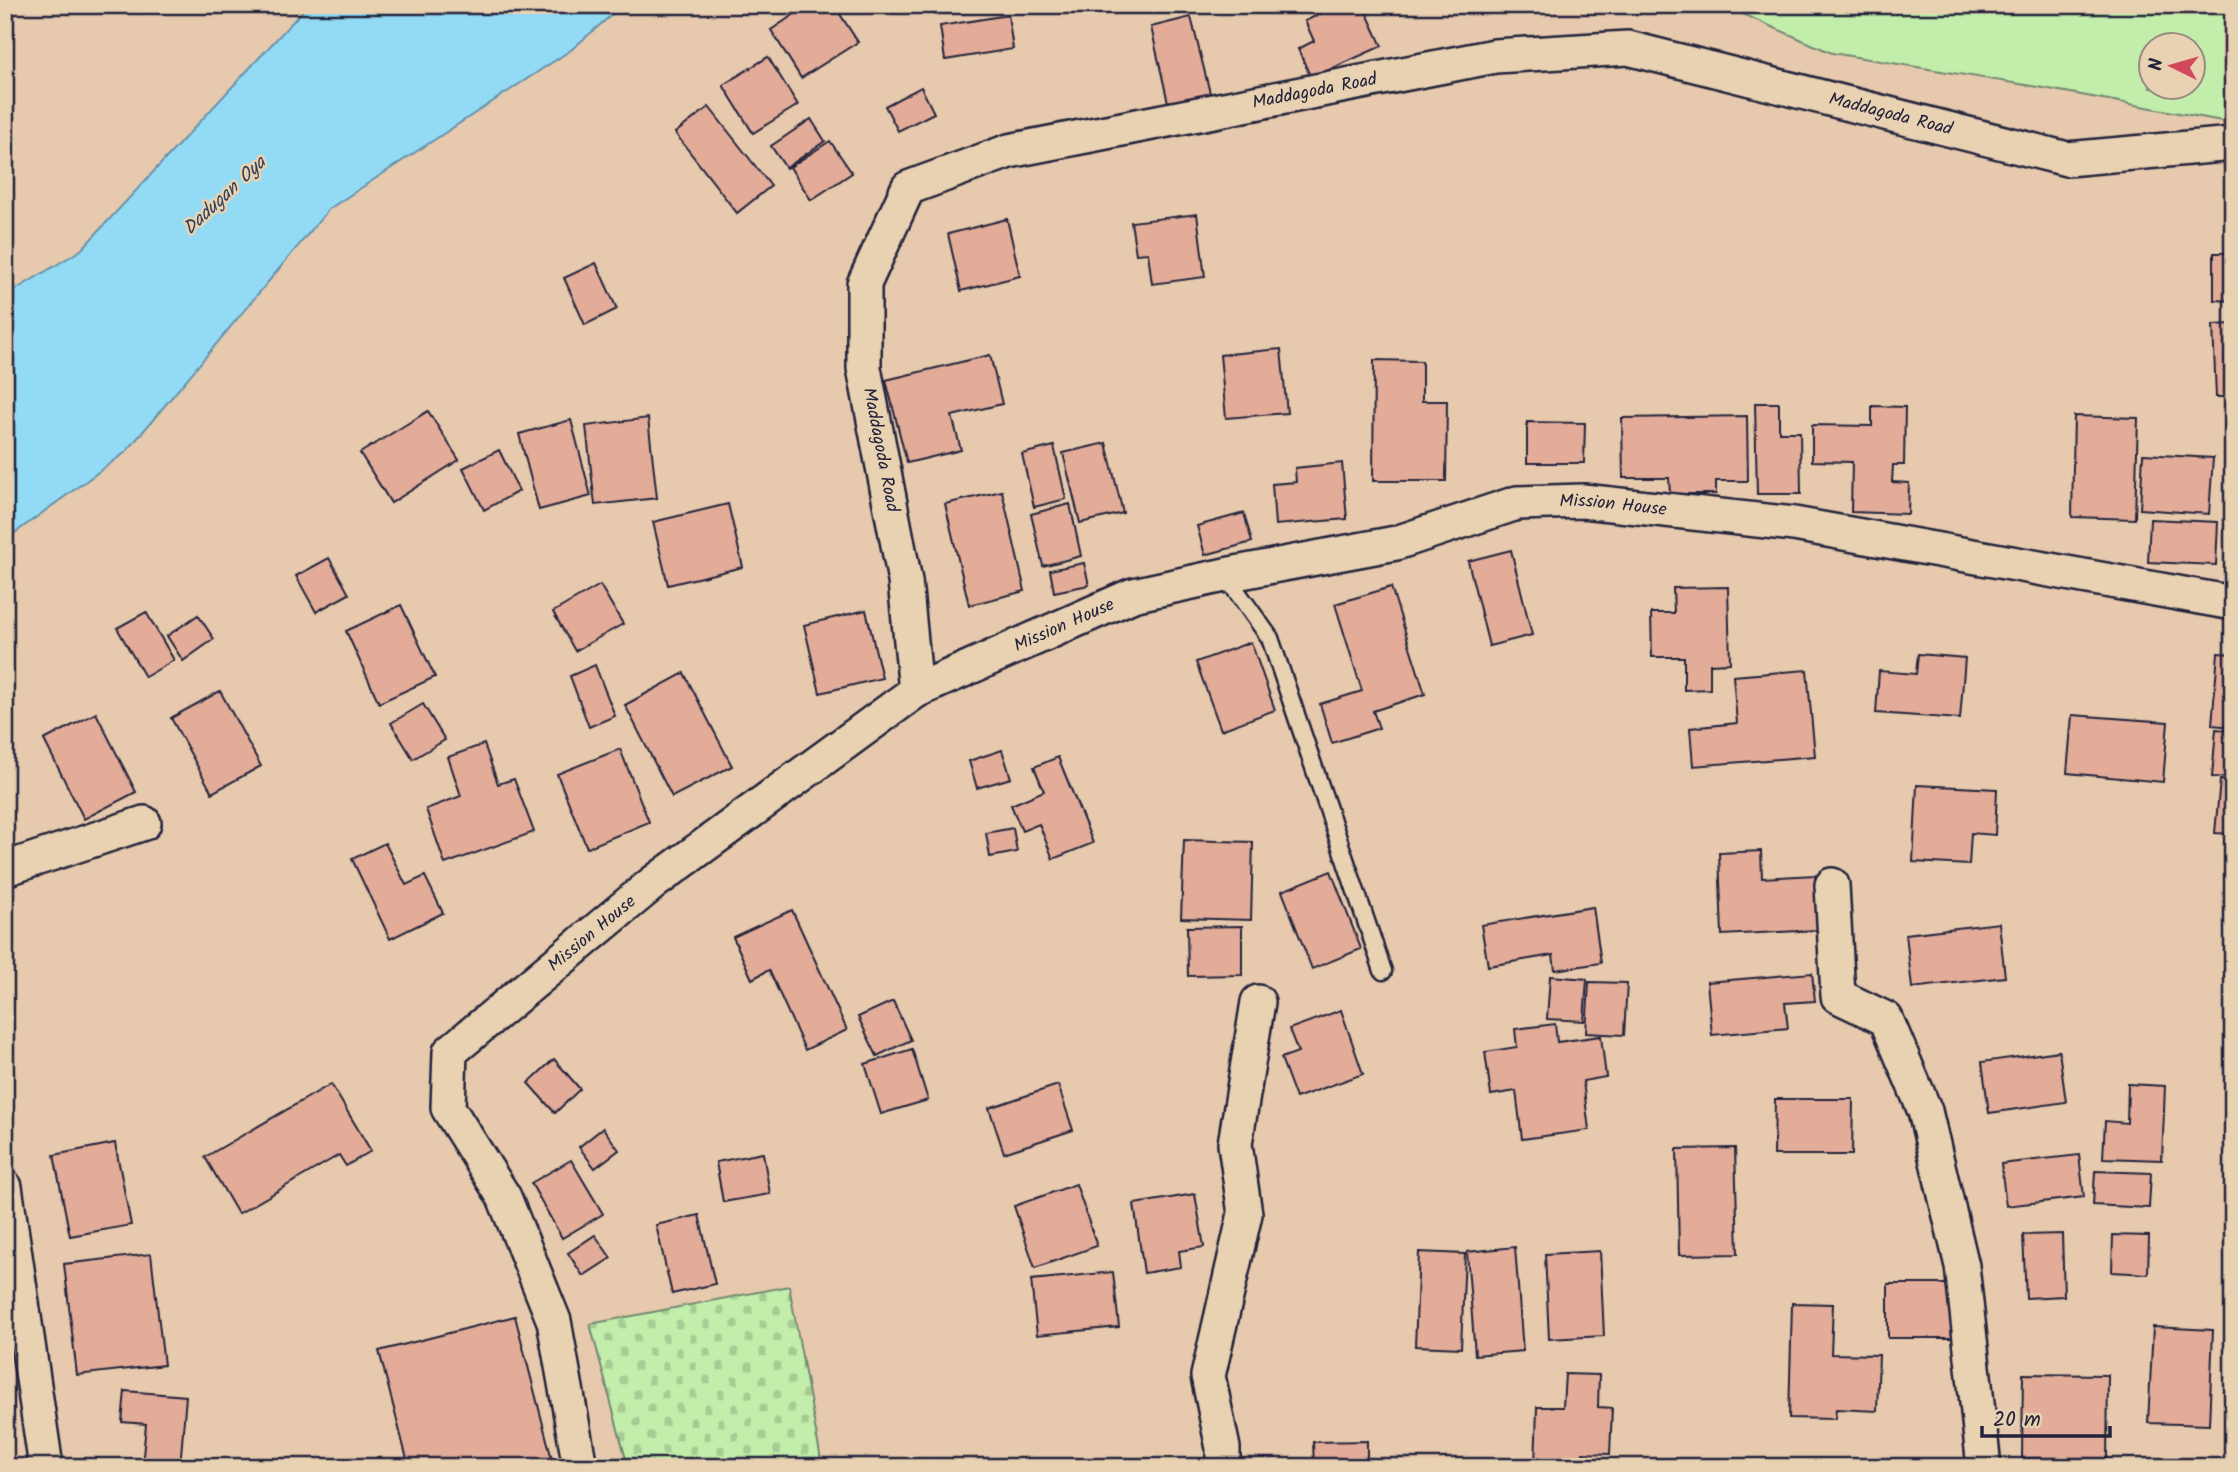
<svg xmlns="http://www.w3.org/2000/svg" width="2238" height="1472" font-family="Kalam,sans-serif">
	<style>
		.grass { fill: #c2edaa; stroke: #728872; stroke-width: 2; fill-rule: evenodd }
		.cemetery { fill: url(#cemetery-stones); stroke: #728872; stroke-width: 2 }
		.water { fill: #93dbf5; stroke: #6691ab; stroke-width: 2 }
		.building { fill: #e3ac99; stroke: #22223b; stroke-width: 2 }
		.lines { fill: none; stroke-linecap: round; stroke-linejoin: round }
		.lane-casing { stroke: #22223b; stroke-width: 21 }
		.street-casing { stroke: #22223b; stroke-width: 38 }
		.lane { stroke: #e8d2b2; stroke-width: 16 }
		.street { stroke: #e8d2b2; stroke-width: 33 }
		.labels { text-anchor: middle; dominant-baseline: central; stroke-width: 5; stroke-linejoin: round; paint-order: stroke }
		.street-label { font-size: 18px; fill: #22223b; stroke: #e8d2b2 }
		.water-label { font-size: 19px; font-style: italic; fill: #333e57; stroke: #e8d2b2 }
	</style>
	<defs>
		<pattern id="cemetery-stones" width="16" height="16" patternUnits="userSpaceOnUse" patternTransform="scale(1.75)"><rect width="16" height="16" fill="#c2edaa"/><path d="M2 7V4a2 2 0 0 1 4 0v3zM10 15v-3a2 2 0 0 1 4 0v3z" fill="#a6cb93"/></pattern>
	</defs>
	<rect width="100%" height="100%" fill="#e7caad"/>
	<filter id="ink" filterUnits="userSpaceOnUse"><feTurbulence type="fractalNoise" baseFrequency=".0143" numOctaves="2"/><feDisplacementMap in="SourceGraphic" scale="14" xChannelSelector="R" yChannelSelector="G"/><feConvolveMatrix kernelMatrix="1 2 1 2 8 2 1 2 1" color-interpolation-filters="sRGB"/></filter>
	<g filter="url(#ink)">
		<path class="grass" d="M1722 5H2233V123L2049 89 1832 53ZM2150 46H2192V88H2150Z"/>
		<polygon class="cemetery" points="789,1286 820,1454 820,1467 628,1467 590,1324"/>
		<polygon class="water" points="308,5 623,5 571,50 329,209 126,452 5,540 5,296 81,250"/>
		<g class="building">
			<polygon points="808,5 834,5 858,42 801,78 771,30"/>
			<polygon points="1339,5 1363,5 1382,46 1311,78 1298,49 1314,41 1305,21"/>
			<polygon points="1008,15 1013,49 945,60 940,26"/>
			<polygon points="1191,17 1211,97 1169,107 1151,27"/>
			<polygon points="768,57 798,105 753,133 723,85"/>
			<polygon points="921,87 934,113 898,131 885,106"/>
			<polygon points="709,107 771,186 737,213 675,133"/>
			<polygon points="811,119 825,141 786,168 771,146"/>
			<polygon points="830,141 852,173 811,200 790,167"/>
			<polygon points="1197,214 1205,277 1152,284 1148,253 1136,254 1131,222"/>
			<polygon points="1007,219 1020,276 961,291 948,234"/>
			<polygon points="2214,253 2233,253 2233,301 2214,300"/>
			<polygon points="596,263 617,309 585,325 564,278"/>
			<polygon points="2233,324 2233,397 2216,397 2213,325"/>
			<polygon points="1281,349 1287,413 1226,418 1220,355"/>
			<polygon points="990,355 1002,404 952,416 961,450 907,463 886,380"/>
			<polygon points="1374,360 1422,361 1422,401 1447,401 1446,481 1373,481"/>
			<polygon points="1755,403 1779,403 1779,432 1800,432 1801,494 1757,494"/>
			<polygon points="1872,406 1905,407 1904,465 1893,465 1892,482 1909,483 1908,514 1851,512 1852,462 1812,461 1812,425 1872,426"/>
			<polygon points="428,411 459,460 391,503 360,453"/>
			<polygon points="1747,416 1748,481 1716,481 1716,494 1670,494 1669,478 1623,478 1622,418"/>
			<polygon points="2074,416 2138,418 2135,519 2072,517"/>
			<polygon points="648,418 657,498 595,505 586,426"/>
			<polygon points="571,420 591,496 539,510 519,434"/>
			<polygon points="1527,422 1585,423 1584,463 1527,463"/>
			<polygon points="1106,443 1123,513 1080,523 1063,453"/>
			<polygon points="1054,446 1066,499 1034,507 1022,454"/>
			<polygon points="499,450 519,491 484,510 463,468"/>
			<polygon points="2143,454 2213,458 2209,514 2140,509"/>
			<polygon points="1342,463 1347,519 1275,525 1272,484 1296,482 1295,468"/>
			<polygon points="1002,491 1025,591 969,605 945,504"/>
			<polygon points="728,504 743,567 668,585 653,522"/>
			<polygon points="1070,504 1081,556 1043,566 1031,514"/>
			<polygon points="2230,512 2233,512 2233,571 2227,571"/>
			<polygon points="1244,513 1252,542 1205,555 1197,526"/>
			<polygon points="2150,519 2218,522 2216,565 2148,562"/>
			<polygon points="1511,550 1532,635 1489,646 1468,561"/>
			<polygon points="329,558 349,594 316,612 296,576"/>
			<polygon points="1084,563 1089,585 1054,592 1050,570"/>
			<polygon points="600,585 623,624 575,651 553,612"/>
			<polygon points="1391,587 1425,694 1373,711 1379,728 1332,743 1320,704 1362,691 1335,604"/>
			<polygon points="1728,587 1730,663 1710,664 1710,689 1684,690 1684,657 1652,657 1651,613 1674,613 1673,588"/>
			<polygon points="401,605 435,677 379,703 346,631"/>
			<polygon points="866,610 882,678 820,693 804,625"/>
			<polygon points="146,612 174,660 145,677 117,628"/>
			<polygon points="198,615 214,639 183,661 167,636"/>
			<polygon points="1251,642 1275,710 1221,730 1196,662"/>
			<polygon points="2218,653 2233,654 2233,727 2212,725"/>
			<polygon points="1918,654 1965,658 1960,719 1876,713 1879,671 1916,674"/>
			<polygon points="595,665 615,716 589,727 570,676"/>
			<polygon points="1807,670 1815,756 1693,766 1690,728 1737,723 1733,676"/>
			<polygon points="684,673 732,766 672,797 625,705"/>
			<polygon points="220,691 261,766 212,793 171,718"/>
			<polygon points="423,704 445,740 413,759 391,723"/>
			<polygon points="96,713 136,792 84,819 44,740"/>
			<polygon points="2072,715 2168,722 2163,782 2067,773"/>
			<polygon points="2216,729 2233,731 2233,778 2212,777"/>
			<polygon points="484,744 498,784 514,779 534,832 445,864 426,809 461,796 448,757"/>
			<polygon points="620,749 649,822 587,848 557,774"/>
			<polygon points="1002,750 1011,778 977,788 969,761"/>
			<polygon points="1058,757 1093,843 1053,859 1039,824 1022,831 1011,805 1044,791 1034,767"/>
			<polygon points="2220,780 2233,781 2233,834 2215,833"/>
			<polygon points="1917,785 1997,789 1995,835 1971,833 1969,865 1913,862"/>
			<polygon points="1013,828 1017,852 990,857 986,833"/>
			<polygon points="1184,840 1253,842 1251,920 1181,918"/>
			<polygon points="385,843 406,885 425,876 443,913 390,939 352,859"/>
			<polygon points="1761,851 1762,878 1815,875 1818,930 1722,935 1719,853"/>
			<polygon points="1331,871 1361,949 1312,969 1282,891"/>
			<polygon points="1593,907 1601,963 1555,970 1553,955 1488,966 1481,925"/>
			<polygon points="792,910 847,1030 805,1050 769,970 752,979 733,937"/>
			<polygon points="1999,923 2005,977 1912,988 1906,934"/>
			<polygon points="1242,926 1242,975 1188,976 1187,927"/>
			<polygon points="1812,973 1815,1001 1785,1003 1788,1028 1712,1035 1707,982"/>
			<polygon points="1550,976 1587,979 1584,1021 1547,1019"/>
			<polygon points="1589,982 1627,983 1624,1035 1586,1033"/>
			<polygon points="893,1001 911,1040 877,1056 858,1017"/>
			<polygon points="1341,1010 1363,1074 1296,1098 1281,1058 1298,1052 1289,1029"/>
			<polygon points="1555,1024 1557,1042 1601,1036 1606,1077 1583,1081 1589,1130 1522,1139 1516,1091 1491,1095 1485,1052 1517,1047 1515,1029"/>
			<polygon points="912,1049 928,1100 881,1114 865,1064"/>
			<polygon points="2059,1051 2066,1102 1989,1113 1982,1062"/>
			<polygon points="554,1059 580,1089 555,1113 528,1083"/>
			<polygon points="331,1084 371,1151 346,1166 339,1155 238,1214 205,1157"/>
			<polygon points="2128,1084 2165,1086 2162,1160 2103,1158 2105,1121 2127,1123"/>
			<polygon points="1058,1085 1073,1130 1004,1153 989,1108"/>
			<polygon points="1775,1099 1853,1099 1852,1155 1774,1155"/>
			<polygon points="603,1128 619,1150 595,1168 579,1147"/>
			<polygon points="115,1143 131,1225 70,1236 54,1155"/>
			<polygon points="1735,1148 1738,1254 1679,1255 1677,1149"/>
			<polygon points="763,1153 770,1194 723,1202 716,1162"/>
			<polygon points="2079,1155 2084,1197 2006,1206 2001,1164"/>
			<polygon points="571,1160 603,1214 562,1238 531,1183"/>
			<polygon points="2095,1171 2151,1173 2149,1208 2093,1205"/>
			<polygon points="1076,1184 1097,1246 1035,1268 1014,1206"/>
			<polygon points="1195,1194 1204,1247 1179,1251 1181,1267 1144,1273 1134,1204"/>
			<polygon points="699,1215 715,1284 672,1294 656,1225"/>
			<polygon points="2062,1234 2064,1296 2026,1298 2023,1235"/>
			<polygon points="595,1235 611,1258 583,1276 568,1253"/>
			<polygon points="2113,1235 2149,1236 2148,1274 2112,1272"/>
			<polygon points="1515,1247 1523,1351 1475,1355 1467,1252"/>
			<polygon points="1600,1251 1604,1336 1549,1339 1545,1254"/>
			<polygon points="1419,1252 1465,1254 1461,1348 1415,1346"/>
			<polygon points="151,1254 164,1365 77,1375 64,1264"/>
			<polygon points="1113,1272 1119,1327 1037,1335 1031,1280"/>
			<rect x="1888" y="1284" width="74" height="54"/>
			<polygon points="1792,1303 1833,1304 1831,1354 1879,1355 1877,1411 1836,1409 1835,1419 1789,1418"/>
			<polygon points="515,1316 554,1467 409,1467 379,1351"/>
			<polygon points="2153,1327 2213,1330 2209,1425 2148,1423"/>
			<polygon points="1565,1374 1599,1375 1598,1407 1612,1408 1610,1454 1583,1453 1582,1467 1535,1467 1537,1407 1563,1407"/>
			<polygon points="2023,1374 2108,1375 2107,1459 2022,1458"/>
			<polygon points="125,1391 186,1396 180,1467 142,1467 146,1424 122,1422"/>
			<polygon points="1367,1441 1367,1467 1314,1467 1313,1442"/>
			<polygon points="350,1458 351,1467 296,1467"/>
			<polygon points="2104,1464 2104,1467 2024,1467 2024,1466"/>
		</g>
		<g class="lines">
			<defs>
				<polyline id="lane" points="1225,575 1270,638 1383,971"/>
				<g id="street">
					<path id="s1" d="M916 691 905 581 864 368V284L908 188 1009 151 1495 56 1628 48 2067 159 2233 144"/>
					<polyline points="5,869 144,823"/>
					<polyline points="1832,885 1838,996 1886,1019 1925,1111 1962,1266 1984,1467"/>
					<polyline points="5,1187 46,1467"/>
					<path id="s2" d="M580 1467 554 1321 504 1197 448 1108 450 1052 653 883 916 691 1133 595 1225 575 1396 543 1517 503 1583 501 1794 524 2233 603"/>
					<polyline points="1223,1467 1223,1448 1208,1376 1245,1214 1235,1144 1258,1002"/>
				</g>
			</defs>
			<use href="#lane" class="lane-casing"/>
			<use href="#street" class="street-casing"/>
			<use href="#lane" class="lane"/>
			<use href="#street" class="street"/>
		</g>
	</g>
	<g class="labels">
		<g class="street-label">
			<text stroke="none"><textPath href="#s1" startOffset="936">Maddagoda Road</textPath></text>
			<text stroke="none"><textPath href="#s1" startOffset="1524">Maddagoda Road</textPath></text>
			<text transform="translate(880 450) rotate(79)">Maddagoda Road</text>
			<text stroke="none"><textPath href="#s2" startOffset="1762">Mission House</textPath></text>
			<text stroke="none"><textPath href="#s2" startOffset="1195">Mission House</textPath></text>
			<text stroke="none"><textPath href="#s2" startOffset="628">Mission House</textPath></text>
		</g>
		<g class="water-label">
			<text transform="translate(225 196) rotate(-43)">Dadugan Oya</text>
		</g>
	</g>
	<rect width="2238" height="1472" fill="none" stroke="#e8d2b2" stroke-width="28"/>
	<rect x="14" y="14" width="2210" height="1444" fill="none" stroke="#22223b" stroke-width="2.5" filter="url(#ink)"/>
	<g transform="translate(2172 66) rotate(275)"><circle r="33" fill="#e8d2b2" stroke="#998c82" stroke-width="2"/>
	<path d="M0-5L12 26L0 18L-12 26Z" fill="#d1495b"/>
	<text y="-10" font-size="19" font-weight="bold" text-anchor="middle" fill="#22223b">N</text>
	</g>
	<path d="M1982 1426v10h128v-10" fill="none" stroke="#22223b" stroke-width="3.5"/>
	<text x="1993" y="1426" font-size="21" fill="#22223b" stroke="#e8d2b2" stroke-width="5" paint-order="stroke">20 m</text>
</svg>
